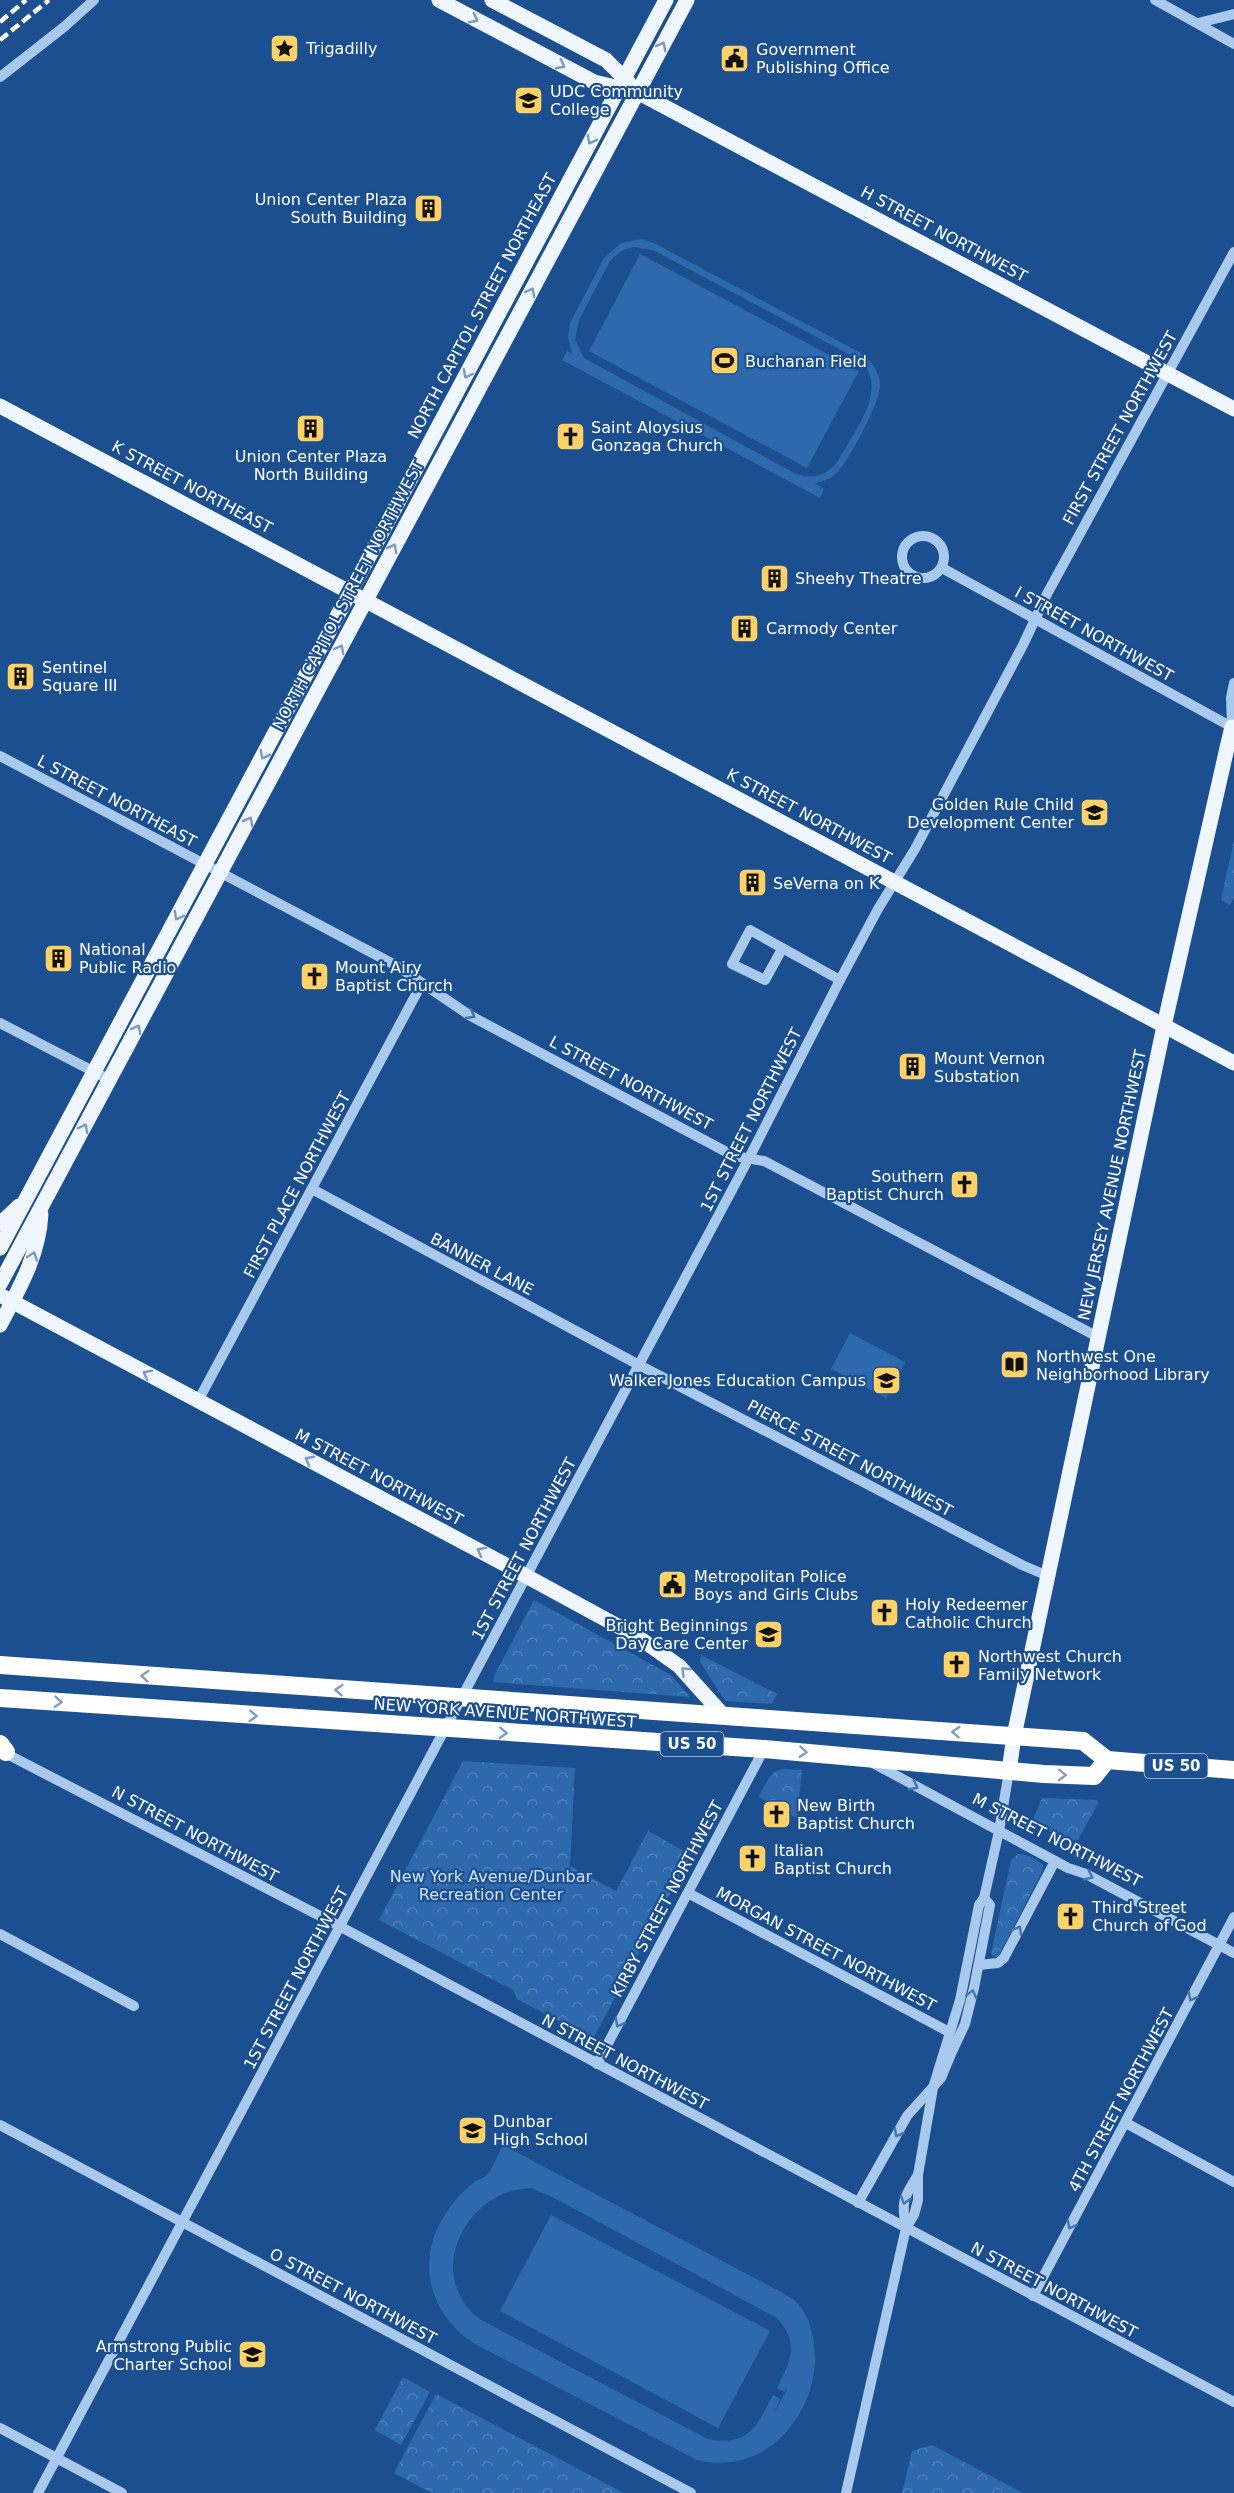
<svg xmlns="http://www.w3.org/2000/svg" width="1234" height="2493" font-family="'DejaVu Sans',sans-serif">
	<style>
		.grass { fill: #2e69ad; fill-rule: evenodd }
		.park { fill: url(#park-crowns) }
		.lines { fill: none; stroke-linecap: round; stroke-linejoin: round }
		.minor { stroke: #a9c9ee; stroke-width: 10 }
		.major { stroke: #f0f6ff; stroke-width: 15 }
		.highway { stroke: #fff; stroke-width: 18 }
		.rail { stroke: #fff; stroke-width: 4.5; stroke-dasharray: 10 4.5; stroke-linecap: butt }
		.oneway { stroke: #7b9ac1 }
		.oneway2 { stroke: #4674ac }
		.oneway3 { stroke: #829ec1 }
		.labels { text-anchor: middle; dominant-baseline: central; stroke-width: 4.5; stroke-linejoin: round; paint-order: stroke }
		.shield { fill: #1b4f8f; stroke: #bbcadd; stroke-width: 1.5 }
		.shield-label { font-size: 15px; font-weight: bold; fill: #fff }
		.poi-label { font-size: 16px; fill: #fff; stroke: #1b4f8f; text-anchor: start }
		.street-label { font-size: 16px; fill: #fff; stroke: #1b4f8f }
		.park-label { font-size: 16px; fill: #cfe3fa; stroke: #1b4f8f }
	</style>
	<defs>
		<pattern id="park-crowns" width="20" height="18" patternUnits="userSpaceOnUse" patternTransform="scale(1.5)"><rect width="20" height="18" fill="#2e69ad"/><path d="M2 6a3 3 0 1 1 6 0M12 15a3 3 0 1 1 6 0" fill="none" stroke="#4d80b9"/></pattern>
	</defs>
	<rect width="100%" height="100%" fill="#1b4f8f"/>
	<g class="grass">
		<path d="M642 239 654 243 859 352C871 360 880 371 880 386 880 402 848 463 836 474 830 479 823 482 815 483L824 489 820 498 562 360 567 351 572 353 568 338 570 323 604 258 621 243ZM633 247 653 250 858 359C892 387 853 432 838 461 827 476 811 480 794 473L584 358 575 340 579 320 610 261 621 251Z"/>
		<polygon points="640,254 859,371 807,468 589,351"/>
		<polygon points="850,1333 905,1362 886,1398 831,1369"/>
		<path d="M503 2145 783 2293C787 2296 794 2299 798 2304 811 2318 815 2341 815 2359 813 2421 762 2476 697 2460L473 2343C425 2310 415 2254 450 2207 457 2197 466 2189 476 2181 480 2179 485 2177 488 2174 494 2166 498 2154 503 2145ZM532 2188 556 2199 777 2318C800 2344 791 2361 777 2388L784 2392 788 2387 774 2413 780 2399 773 2395C756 2427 749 2447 708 2439L481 2320C422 2277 465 2189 532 2188Z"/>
		<polygon points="551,2215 770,2331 718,2428 500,2311"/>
	</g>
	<g class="park">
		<polygon points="1234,840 1234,897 1230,905 1221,900"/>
		<polygon points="534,1600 671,1675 690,1697 493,1682 494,1676"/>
		<polygon points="701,1655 777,1694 772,1704 725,1701 700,1662"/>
		<polygon points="463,1761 575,1768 570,1866 616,1891 648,1831 691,1855 593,2039 517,1999 513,1990 379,1920"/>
		<path d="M782 1769 802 1770 797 1818 759 1797C765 1786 769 1772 782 1769Z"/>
		<polygon points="1044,1798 1097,1800 1098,1803 1076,1844 1073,1844 1032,1822 1041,1800"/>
		<path d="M1018 1854C1026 1853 1036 1859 1043 1865V1870L998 1957H994L991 1954 1011 1860Z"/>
		<polygon points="403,2377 430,2392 401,2445 375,2430"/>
		<polygon points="436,2394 624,2493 432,2493 394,2473"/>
		<polygon points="932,2445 1023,2493 902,2493 912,2451"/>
	</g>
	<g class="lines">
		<g class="minor">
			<polyline points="1155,0 1234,44"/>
			<polyline points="1198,23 1234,14"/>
			<polyline points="0,77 64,27 94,0"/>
			<circle cx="923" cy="557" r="21"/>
			<polyline points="942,568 1232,727"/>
			<polyline points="1232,727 1231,698 1234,683"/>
			<polyline points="0,756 397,966 469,1015 734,1156 764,1161 1098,1337"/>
			<polyline points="782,949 765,980 732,964 750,930 840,980"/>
			<polyline points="0,1023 110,1080"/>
			<polyline points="312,1189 639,1365 1022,1565 1048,1576"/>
			<polyline points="198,1401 422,983"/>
			<polyline points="1,1751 324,1918 1234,2402"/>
			<polyline points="871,1762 1068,1868 1086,1874 1234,1953"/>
			<polyline points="688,1893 949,2032"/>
			<polyline points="0,1934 134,2006"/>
			<polyline points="979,1965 998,1963 1004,1958 1055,1861"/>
			<polyline points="597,2064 764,1749"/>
			<polyline points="1126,2123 1234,2182"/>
			<polyline points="0,2125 691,2493"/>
			<polyline points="858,2203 907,2116 941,2078 951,2054 965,2024 974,1988 990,1905 984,1898"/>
			<path d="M906 2228C901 2202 903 2198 918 2175"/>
			<polyline points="1033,2296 1234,1917"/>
			<polyline points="0,2428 122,2493"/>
			<polyline points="38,2493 749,1158 840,980 878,909 915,849 1023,645 1047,594 1234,252"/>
			<polyline points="846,2493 906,2228 914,2215 918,2200 918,2175 933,2088 960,2000 979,1905 984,1898 999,1831 1009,1771"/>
		</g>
		<g class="major">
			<polyline points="439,0 594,82 637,92 1234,409"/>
			<polyline points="492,0 606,60 629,83"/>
			<polyline points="0,406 1234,1063"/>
			<polyline points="0,1224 19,1206"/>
			<polyline points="0,1248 666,0"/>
			<polyline points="0,1284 687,0"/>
			<polyline points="0,1295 506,1565 638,1637 679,1666 723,1715"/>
			<path d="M0 1325C19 1289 39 1255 41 1214"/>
			<polyline points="1009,1771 1014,1736 1164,1026 1227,748 1232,727 1234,728"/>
		</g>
		<g class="highway">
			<polyline points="0,1665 1083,1741 1107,1760 1234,1770"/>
			<polyline points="0,1698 764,1749 1044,1774 1094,1776 1107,1760"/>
			<polyline points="0,1744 6,1752"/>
		</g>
		<g class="rail">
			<polyline points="0,22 26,0"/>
			<polyline points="0,40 49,0"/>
		</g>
	</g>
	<defs><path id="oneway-chevron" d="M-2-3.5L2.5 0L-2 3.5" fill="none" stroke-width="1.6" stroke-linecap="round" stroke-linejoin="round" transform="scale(1.5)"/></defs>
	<g class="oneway">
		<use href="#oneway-chevron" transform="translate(474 19) rotate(28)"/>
		<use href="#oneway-chevron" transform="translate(662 46) rotate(-62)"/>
		<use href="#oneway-chevron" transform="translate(561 65) rotate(28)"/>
		<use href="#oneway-chevron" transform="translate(591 140) rotate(118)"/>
		<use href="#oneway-chevron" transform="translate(531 292) rotate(-62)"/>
		<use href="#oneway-chevron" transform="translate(467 374) rotate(118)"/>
		<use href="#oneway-chevron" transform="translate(393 548) rotate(-62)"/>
		<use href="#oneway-chevron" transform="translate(340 649) rotate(-62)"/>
		<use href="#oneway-chevron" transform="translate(264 755) rotate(118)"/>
		<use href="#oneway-chevron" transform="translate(249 821) rotate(-62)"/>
		<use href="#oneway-chevron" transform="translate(178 916) rotate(118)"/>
		<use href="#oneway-chevron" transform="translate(137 1029) rotate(-62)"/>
		<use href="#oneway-chevron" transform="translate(84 1128) rotate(-62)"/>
		<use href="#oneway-chevron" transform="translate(33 1256) rotate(-70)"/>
		<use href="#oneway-chevron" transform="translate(147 1374) rotate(-152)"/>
		<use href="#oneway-chevron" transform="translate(309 1460) rotate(-152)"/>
		<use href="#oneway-chevron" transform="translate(481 1551) rotate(-152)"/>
		<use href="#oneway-chevron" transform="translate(685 1671) rotate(-136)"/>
	</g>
	<g class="oneway2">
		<use href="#oneway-chevron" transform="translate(471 1015) rotate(30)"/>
		<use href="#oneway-chevron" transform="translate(914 1786) rotate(28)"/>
		<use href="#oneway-chevron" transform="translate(1089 1876) rotate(25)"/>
		<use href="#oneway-chevron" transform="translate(1018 1930) rotate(-62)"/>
		<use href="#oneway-chevron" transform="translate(972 1994) rotate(-76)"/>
		<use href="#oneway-chevron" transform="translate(1192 1997) rotate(118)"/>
		<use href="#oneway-chevron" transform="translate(619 2023) rotate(118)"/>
		<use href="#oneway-chevron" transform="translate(898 2133) rotate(119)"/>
		<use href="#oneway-chevron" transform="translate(905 2200) rotate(107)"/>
		<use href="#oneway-chevron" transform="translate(1071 2225) rotate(118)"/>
	</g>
	<g class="oneway3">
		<use href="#oneway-chevron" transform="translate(145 1676) rotate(-176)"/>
		<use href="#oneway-chevron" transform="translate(339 1690) rotate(-176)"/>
		<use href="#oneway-chevron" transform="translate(58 1702) rotate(4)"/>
		<use href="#oneway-chevron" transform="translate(253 1716) rotate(4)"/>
		<use href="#oneway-chevron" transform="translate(956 1732) rotate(-176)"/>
		<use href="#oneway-chevron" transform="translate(503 1733) rotate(3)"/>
		<use href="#oneway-chevron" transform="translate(803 1752) rotate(5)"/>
		<use href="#oneway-chevron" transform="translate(1062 1775) rotate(2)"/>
	</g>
	<defs>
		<symbol id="sight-square" viewBox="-11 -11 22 22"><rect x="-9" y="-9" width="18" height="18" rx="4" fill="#ffd166" stroke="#1b4f8f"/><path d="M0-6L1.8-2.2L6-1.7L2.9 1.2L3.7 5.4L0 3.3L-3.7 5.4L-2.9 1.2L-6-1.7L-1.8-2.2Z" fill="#111"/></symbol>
		<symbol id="civic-square" viewBox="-11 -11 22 22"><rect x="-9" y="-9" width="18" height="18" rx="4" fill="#ffd166" stroke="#1b4f8f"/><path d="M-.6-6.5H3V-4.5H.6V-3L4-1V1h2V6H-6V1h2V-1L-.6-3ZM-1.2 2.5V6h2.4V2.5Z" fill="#111"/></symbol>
		<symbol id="university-square" viewBox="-11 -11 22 22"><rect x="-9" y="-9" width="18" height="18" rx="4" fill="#ffd166" stroke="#1b4f8f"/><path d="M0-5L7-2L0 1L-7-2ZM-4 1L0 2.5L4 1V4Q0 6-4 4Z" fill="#111"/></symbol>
		<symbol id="building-square" viewBox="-11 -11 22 22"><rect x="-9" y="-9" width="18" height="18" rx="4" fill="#ffd166" stroke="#1b4f8f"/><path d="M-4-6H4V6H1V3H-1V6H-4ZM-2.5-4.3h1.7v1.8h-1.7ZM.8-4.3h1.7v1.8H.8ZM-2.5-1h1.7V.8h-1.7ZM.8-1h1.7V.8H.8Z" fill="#111"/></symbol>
		<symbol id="stadium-square" viewBox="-11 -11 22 22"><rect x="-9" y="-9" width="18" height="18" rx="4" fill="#ffd166" stroke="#1b4f8f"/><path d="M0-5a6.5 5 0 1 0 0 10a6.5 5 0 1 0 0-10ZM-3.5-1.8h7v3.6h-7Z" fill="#111"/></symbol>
		<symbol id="church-square" viewBox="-11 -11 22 22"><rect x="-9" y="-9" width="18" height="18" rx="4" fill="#ffd166" stroke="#1b4f8f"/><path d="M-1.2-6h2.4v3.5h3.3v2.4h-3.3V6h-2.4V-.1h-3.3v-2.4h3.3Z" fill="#111"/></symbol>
		<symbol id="school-square" viewBox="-11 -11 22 22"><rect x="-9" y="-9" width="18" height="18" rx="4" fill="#ffd166" stroke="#1b4f8f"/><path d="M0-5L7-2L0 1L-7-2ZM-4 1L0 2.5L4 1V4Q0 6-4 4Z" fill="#111"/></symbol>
		<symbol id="library-square" viewBox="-11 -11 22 22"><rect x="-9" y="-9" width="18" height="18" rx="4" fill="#ffd166" stroke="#1b4f8f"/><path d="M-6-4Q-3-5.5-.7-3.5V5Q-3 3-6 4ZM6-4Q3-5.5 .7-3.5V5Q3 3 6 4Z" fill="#111"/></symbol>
	</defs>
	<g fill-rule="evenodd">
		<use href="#sight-square" x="268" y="32" width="33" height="33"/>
		<use href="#civic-square" x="718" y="42" width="33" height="33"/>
		<use href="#university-square" x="512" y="84" width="33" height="33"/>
		<use href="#building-square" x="412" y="192" width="33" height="33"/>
		<use href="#stadium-square" x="708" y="344" width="33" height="33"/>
		<use href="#building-square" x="294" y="412" width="33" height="33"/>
		<use href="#church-square" x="554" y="420" width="33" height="33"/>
		<use href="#building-square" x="758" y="562" width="33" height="33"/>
		<use href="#building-square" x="728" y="612" width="33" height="33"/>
		<use href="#building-square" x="4" y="660" width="33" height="33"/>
		<use href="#school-square" x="1078" y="796" width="33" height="33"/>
		<use href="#building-square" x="736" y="866" width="33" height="33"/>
		<use href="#building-square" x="42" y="942" width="33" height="33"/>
		<use href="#church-square" x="298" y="960" width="33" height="33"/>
		<use href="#building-square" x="896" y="1050" width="33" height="33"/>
		<use href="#church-square" x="948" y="1168" width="33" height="33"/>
		<use href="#library-square" x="998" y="1348" width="33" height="33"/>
		<use href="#school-square" x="870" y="1364" width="33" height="33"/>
		<use href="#civic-square" x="656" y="1568" width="33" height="33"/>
		<use href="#church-square" x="868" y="1596" width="33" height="33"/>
		<use href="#school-square" x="752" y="1618" width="33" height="33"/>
		<use href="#church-square" x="940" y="1648" width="33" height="33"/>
		<use href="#church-square" x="760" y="1798" width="33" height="33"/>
		<use href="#church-square" x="736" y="1842" width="33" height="33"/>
		<use href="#church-square" x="1054" y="1900" width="33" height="33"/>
		<use href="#school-square" x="456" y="2114" width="33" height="33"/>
		<use href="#school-square" x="236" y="2338" width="33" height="33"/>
	</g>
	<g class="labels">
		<g class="shield">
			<rect x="660.5" y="1732" width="63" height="24" rx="4.5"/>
			<rect x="1144.5" y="1754" width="63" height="24" rx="4.5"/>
		</g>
		<g class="shield-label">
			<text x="692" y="1744">US 50</text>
			<text x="1176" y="1766">US 50</text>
		</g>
		<g class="poi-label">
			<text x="306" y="48">Trigadilly</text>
			<text x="756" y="49">Government<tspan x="756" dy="18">Publishing Office</tspan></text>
			<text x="550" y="91">UDC Community<tspan x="550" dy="18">College</tspan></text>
			<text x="407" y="199" text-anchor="end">Union Center Plaza<tspan x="407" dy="18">South Building</tspan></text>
			<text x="745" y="361">Buchanan Field</text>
			<text x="591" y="427">Saint Aloysius<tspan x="591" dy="18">Gonzaga Church</tspan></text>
			<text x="311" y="456" text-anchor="middle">Union Center Plaza<tspan x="311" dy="18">North Building</tspan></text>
			<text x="795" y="578">Sheehy Theatre</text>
			<text x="766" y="628">Carmody Center</text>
			<text x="42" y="667">Sentinel<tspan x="42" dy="18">Square III</tspan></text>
			<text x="1074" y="804" text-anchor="end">Golden Rule Child<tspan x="1074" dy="18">Development Center</tspan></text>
			<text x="773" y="883">SeVerna on K</text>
			<text x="79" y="949">National<tspan x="79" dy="18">Public Radio</tspan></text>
			<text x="335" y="967">Mount Airy<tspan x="335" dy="18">Baptist Church</tspan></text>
			<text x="934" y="1058">Mount Vernon<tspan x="934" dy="18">Substation</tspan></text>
			<text x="944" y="1176" text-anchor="end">Southern<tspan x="944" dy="18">Baptist Church</tspan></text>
			<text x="1036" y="1356">Northwest One<tspan x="1036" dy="18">Neighborhood Library</tspan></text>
			<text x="866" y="1380" text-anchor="end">Walker Jones Education Campus</text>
			<text x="694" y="1576">Metropolitan Police<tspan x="694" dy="18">Boys and Girls Clubs</tspan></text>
			<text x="905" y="1604">Holy Redeemer<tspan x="905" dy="18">Catholic Church</tspan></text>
			<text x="748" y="1625" text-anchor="end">Bright Beginnings<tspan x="748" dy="18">Day Care Center</tspan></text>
			<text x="978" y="1656">Northwest Church<tspan x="978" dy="18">Family Network</tspan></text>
			<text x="797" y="1805">New Birth<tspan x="797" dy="18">Baptist Church</tspan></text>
			<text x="774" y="1850">Italian<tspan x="774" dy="18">Baptist Church</tspan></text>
			<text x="1092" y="1907">Third Street<tspan x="1092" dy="18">Church of God</tspan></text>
			<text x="493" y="2121">Dunbar<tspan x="493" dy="18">High School</tspan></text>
			<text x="232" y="2346" text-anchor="end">Armstrong Public<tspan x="232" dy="18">Charter School</tspan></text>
		</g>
		<g class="street-label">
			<text transform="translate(944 234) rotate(28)">H STREET NORTHWEST</text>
			<text transform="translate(482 306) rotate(-62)">NORTH CAPITOL STREET NORTHEAST</text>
			<text transform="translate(1120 428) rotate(-61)">FIRST STREET NORTHWEST</text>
			<text transform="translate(192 487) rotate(28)">K STREET NORTHEAST</text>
			<text transform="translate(348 595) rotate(-62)">NORTH CAPITOL STREET NORTHWEST</text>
			<text transform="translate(1094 634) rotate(29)">I STREET NORTHWEST</text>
			<text transform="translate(117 801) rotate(28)">L STREET NORTHEAST</text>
			<text transform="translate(809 816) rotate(28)">K STREET NORTHWEST</text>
			<text transform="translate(631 1083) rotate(28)">L STREET NORTHWEST</text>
			<text transform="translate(751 1120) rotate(-63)">1ST STREET NORTHWEST</text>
			<text transform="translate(297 1185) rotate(-62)">FIRST PLACE NORTHWEST</text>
			<text transform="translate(1112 1185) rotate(-78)">NEW JERSEY AVENUE NORTHWEST</text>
			<text transform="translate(482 1264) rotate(28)">BANNER LANE</text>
			<text transform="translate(850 1458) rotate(28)">PIERCE STREET NORTHWEST</text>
			<text transform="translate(379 1477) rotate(28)">M STREET NORTHWEST</text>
			<text transform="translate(524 1549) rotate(-62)">1ST STREET NORTHWEST</text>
			<text transform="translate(505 1713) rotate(4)">NEW YORK AVENUE NORTHWEST</text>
			<text transform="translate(195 1834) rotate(28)">N STREET NORTHWEST</text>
			<text transform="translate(1057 1840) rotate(27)">M STREET NORTHWEST</text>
			<text transform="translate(667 1899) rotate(-62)">KIRBY STREET NORTHWEST</text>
			<text transform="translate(826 1949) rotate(28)">MORGAN STREET NORTHWEST</text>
			<text transform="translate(296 1978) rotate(-62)">1ST STREET NORTHWEST</text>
			<text transform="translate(625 2062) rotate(28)">N STREET NORTHWEST</text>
			<text transform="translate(1121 2100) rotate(-62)">4TH STREET NORTHWEST</text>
			<text transform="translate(1054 2290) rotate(28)">N STREET NORTHWEST</text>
			<text transform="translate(353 2296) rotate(28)">O STREET NORTHWEST</text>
		</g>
		<g class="park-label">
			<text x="491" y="1876">New York Avenue/Dunbar<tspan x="491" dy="18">Recreation Center</tspan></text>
		</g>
	</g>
</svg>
